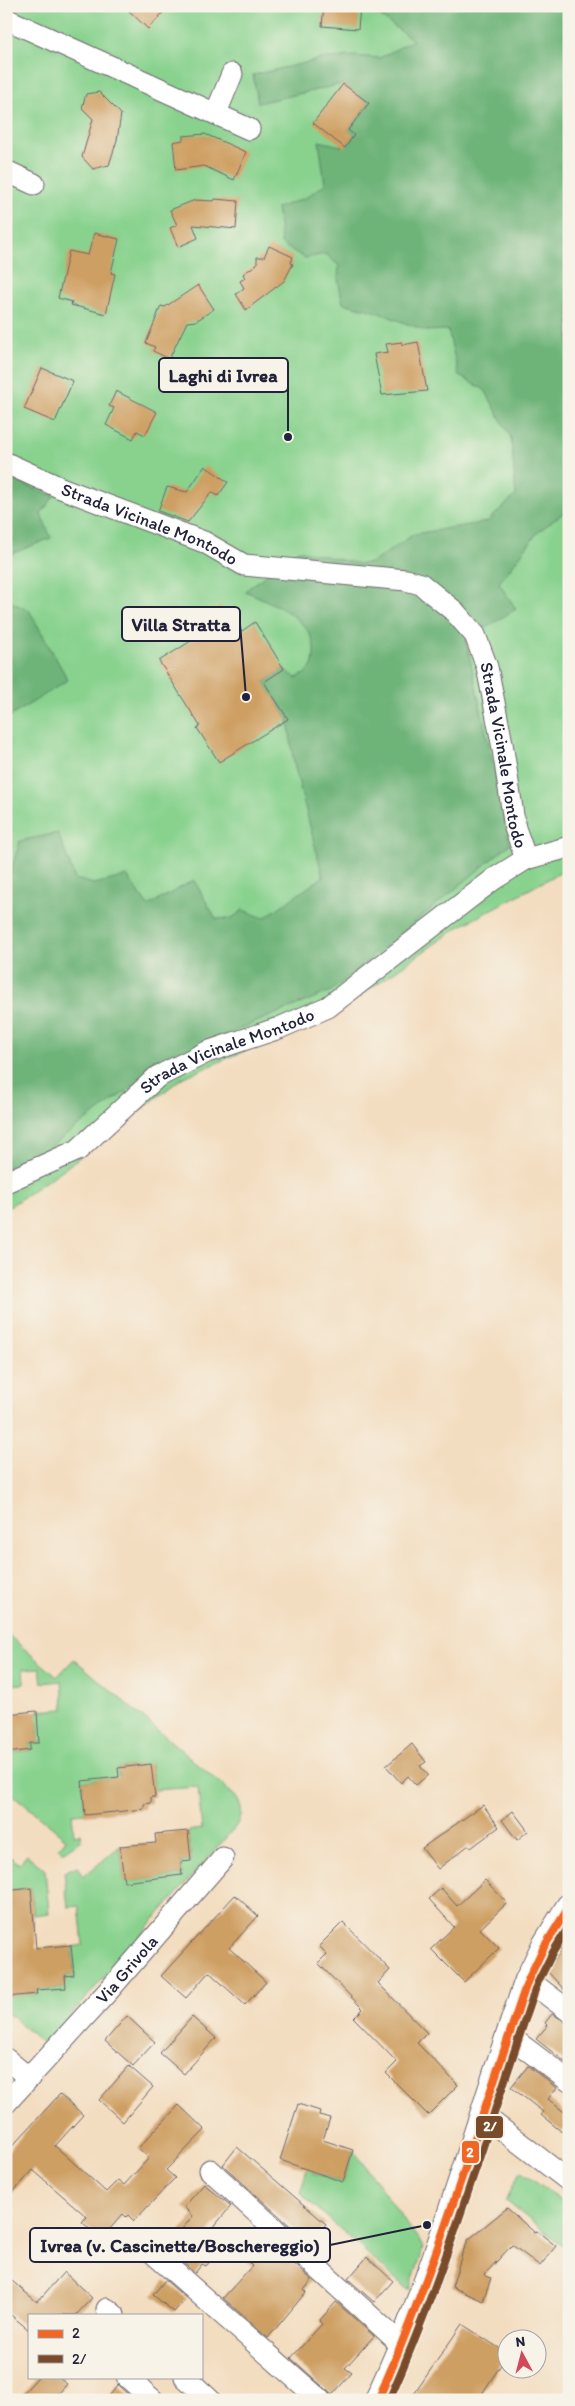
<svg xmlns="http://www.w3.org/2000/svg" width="575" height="2406" font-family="Itim,sans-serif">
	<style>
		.green { fill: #88d28e; stroke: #557a64 }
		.forest { fill: #6eb479; stroke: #486b5a }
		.building { fill: #ce9f62 }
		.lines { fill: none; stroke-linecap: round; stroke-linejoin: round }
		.minor-casing { stroke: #6b636a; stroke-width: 23 }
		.tertiary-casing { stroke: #6b636a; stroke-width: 28 }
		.path { stroke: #6b636a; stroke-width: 3; stroke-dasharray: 4 4; stroke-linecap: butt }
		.minor { stroke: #fff; stroke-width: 21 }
		.tertiary { stroke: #fff; stroke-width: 26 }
		.bus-1-casing { stroke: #f7f3e8; stroke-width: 11 }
		.bus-2-casing { stroke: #f7f3e8; stroke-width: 11 }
		.bus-1 { stroke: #f26522; stroke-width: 8 }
		.bus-2 { stroke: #7a4b2a; stroke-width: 8 }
		.labels { text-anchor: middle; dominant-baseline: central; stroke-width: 4.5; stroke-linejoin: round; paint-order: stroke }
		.street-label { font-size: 18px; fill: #22223b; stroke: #f7f3e8 }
		.leader { fill: none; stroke: #22223b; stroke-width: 2 }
		.callout-dot { fill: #22223b; stroke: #f7f3e8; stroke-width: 2 }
		.callout { fill: #f7f3e8; stroke: #22223b; stroke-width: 2 }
		.callout-label { font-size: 19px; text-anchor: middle; font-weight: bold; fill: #22223b }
		.line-badge { stroke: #f7f3e8; stroke-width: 2 }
		.badge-label { font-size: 14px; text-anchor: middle; font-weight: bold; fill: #fff }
	</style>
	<rect width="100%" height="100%" fill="#f7f3e8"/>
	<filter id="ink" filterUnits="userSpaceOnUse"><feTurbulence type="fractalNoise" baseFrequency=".02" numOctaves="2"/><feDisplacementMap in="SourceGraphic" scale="10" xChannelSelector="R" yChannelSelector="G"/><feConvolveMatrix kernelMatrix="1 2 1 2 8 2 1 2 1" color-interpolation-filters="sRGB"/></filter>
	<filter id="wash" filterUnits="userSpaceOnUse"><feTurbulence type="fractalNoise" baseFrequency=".0096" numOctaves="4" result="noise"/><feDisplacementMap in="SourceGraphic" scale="20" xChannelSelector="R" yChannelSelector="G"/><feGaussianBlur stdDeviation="1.12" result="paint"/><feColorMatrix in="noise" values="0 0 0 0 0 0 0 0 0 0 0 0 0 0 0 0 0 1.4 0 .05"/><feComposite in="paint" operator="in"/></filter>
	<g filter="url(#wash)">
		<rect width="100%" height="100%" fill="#f3ddc0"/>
		<g class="green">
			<polygon points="6,6 569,6 569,868 459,927 339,1010 182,1078 68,1166 6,1209"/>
			<path d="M6 1633 57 1677 74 1659 234 1795C243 1806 244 1814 236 1826L45 2045 6 2012V1994H37L36 1990 65 1988V1976L74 1975 72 1947 83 1945 79 1906 68 1907 64 1872 77 1866 83 1877 120 1846 124 1882 182 1875 181 1862 191 1861 188 1831 202 1829 198 1787 154 1790 151 1765 118 1768 119 1781 113 1778 82 1781 85 1813 72 1814 74 1835 80 1834 81 1841 63 1852 59 1848 66 1839 6 1789V1753L30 1750V1743H39L37 1711 64 1709 62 1681 42 1683 40 1668 23 1669 24 1684 9 1685Z"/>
			<polygon points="6,1853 19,1864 27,1855 45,1870 49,1913 34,1915 31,1888 6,1891"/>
			<polygon points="353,2150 424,2247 409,2291 300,2193 307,2169 314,2171 313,2173 343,2182"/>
			<polygon points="520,2171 569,2206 569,2251 506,2201"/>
		</g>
		<g class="forest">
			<path d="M366 6H569V509L538 532 499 583 516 609 466 640 510 844 331 991 174 1056 6 1179V887L20 841 58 833 75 879 94 884 127 876 148 906 194 880 216 919 232 918 243 910 264 918 323 877 294 764 288 719 264 682 284 669 296 678C308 673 313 669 314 656 318 620 272 603 245 591L298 550 359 564 372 563 414 534 487 522 516 495 511 438 485 390 459 376 448 330 426 331 374 311 343 303 338 279 339 266 326 254 305 258 281 244 277 208 305 198 325 184 319 141 345 147 354 135 348 130 369 103 343 84 258 103 253 75 326 58 355 56 380 58 413 40Z"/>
			<polygon points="6,478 54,496 41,514 51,538 6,556"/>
			<polygon points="6,600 29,610 68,680 6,719"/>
		</g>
		<g id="blocks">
			<g class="building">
				<polygon points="124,6 169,6 148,29"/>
				<polygon points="324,6 360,6 358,29 322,26"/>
				<polygon points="343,84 369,103 348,130 354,135 345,148 313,123"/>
				<polygon points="99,92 121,114 117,140 109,165 93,169 82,157 93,119 82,108 86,94"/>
				<polygon points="205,134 246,152 234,180 204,166 176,170 173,142 183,140 183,136"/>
				<polygon points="215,199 238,201 236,229 193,225 198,238 178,247 170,228 177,225 170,210 195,200 214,201"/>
				<polygon points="94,233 119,239 111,273 115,274 106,314 71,305 72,302 58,298 69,251 88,255"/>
				<polygon points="269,246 293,257 291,263 293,264 284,281 246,310 236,294 244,288 240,281 245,278 243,274 257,264 257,257 264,257"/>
				<polygon points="198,285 214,309 196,321 187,322 169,359 153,351 155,347 146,343 161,306 165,307"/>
				<polygon points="402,342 402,345 418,342 427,391 382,395 374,354 388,352 386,344"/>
				<polygon points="42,368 73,381 55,422 24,409"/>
				<polygon points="116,391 157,412 145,435 137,431 133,439 106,425 114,408 109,406"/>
				<polygon points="205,466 228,482 218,496 212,492 188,522 158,511 167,487 187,492"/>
				<polygon points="221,606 239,633 255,622 284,669 264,682 288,719 219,762 197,728 200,726 159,661 199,636 192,624"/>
				<polygon points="37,1711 39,1743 30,1743 30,1750 6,1753 6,1714"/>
				<polygon points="412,1744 426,1762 420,1766 428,1775 416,1785 408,1776 401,1783 386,1766"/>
				<polygon points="151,1764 155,1797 151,1797 151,1803 144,1804 144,1809 85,1815 82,1781 119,1777 118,1768"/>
				<polygon points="483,1805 499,1827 471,1848 469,1845 438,1869 422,1848"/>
				<polygon points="513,1811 528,1831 517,1840 502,1820"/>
				<polygon points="188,1831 191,1861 181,1862 182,1875 124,1882 120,1846 156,1843 155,1834"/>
				<polygon points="485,1880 507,1903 480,1929 499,1948 464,1982 431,1949 454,1927 429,1899 441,1888 457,1906"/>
				<polygon points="31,1888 36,1948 71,1945 74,1975 65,1976 66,1988 36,1990 37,1994 6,1997 6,1891"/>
				<polygon points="235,1895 258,1916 229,1948 266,1982 245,2005 209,1972 186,1998 161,1976"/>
				<polygon points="343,1922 390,1970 378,1983 427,2033 417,2043 458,2085 428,2115 386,2073 397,2062 354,2018 363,2009 318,1963 327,1954 319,1946"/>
				<polygon points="569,1936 569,1995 548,1972"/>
				<polygon points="552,2014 569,2023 569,2057 565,2062 536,2039 548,2025 545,2023"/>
				<polygon points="127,2016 155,2042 133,2066 105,2041"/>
				<polygon points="192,2017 216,2038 184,2074 160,2053"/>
				<polygon points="129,2066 153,2087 123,2122 99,2100"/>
				<polygon points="528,2066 557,2088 548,2099 569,2116 569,2133 564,2129 562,2132 541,2115 543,2112 511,2087"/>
				<polygon points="60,2094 83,2115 55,2146 106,2192 118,2180 124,2185 149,2158 138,2148 179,2105 205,2130 166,2170 175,2178 134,2221 128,2215 126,2217 123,2214 101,2239 82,2222 87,2217 33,2170 6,2200 6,2153"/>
				<polygon points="298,2104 320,2111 319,2115 330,2118 323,2140 353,2150 343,2182 280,2160"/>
				<polygon points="237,2147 326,2224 309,2243 223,2165"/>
				<polygon points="204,2184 231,2206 202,2241 217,2254 206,2266 202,2264 195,2273 166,2248 193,2216 184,2207"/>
				<polygon points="507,2208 534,2232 537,2231 556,2246 540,2266 512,2245 484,2275 491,2278 483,2301 452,2287 462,2254 468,2240"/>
				<polygon points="256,2229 312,2280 304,2290 306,2292 268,2338 223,2298 252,2266 236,2250"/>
				<polygon points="367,2257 393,2281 374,2302 348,2279"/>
				<polygon points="64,2272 92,2298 76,2315 29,2315 29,2330 6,2311 6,2276 37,2302"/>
				<polygon points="165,2280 186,2298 174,2312 153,2295"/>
				<polygon points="336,2302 374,2336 345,2368 352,2373 332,2395 291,2358 322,2324 319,2321"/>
				<polygon points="462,2324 508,2354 478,2400 410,2400"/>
				<polygon points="38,2377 59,2377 67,2384 53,2400 17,2400"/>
				<polygon points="118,2385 119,2386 134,2400 106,2400"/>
			</g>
		</g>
	</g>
	<g filter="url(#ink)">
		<use href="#blocks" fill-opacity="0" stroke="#6b636a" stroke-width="1"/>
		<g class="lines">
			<defs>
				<g id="minor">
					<polyline points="6,19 249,129"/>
					<polyline points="216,113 232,74"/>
					<polyline points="6,171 34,184"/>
					<path id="s1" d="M6 463 61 488 204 542 244 565 406 580 421 584 428 590 454 611 475 635 487 667 502 743 515 828 526 859"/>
					<path id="s2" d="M6 1182 78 1150 157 1077 207 1052 279 1028 328 1007 494 879 526 859 569 847"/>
					<polyline points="528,1980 569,2011"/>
					<polyline points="509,2036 569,2081"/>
					<polyline points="6,2059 29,2078"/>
					<path id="s3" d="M6 2103 110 1989 223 1858"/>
					<polyline points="483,2115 569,2181"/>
					<polyline points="210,2170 403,2346"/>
					<polyline points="145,2246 320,2400"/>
					<polyline points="107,2309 114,2315"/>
					<polyline points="127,2377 153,2400"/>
					<polyline points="185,2377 210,2400"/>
				</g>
				<path id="tertiary" d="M378 2400C441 2265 478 2120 528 1980L544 1947 569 1907"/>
			</defs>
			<use href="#minor" class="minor-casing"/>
			<use href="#tertiary" class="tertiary-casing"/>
			<polyline class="path" points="6,2127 9,2129"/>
			<use href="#minor" class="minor"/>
			<use href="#tertiary" class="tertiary"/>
			<defs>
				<path id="bus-1" d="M378 2400C438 2263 479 2121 528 1980L544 1947 569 1907"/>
				<path id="bus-2" d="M389 2400C449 2265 489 2123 537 1984L553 1952 569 1926"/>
			</defs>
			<use href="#bus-1" class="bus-1-casing"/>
			<use href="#bus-2" class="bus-2-casing"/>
			<use href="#bus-1" class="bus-1"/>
			<use href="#bus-2" class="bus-2"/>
		</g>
	</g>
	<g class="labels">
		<g class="street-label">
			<text stroke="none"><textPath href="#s1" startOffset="156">Strada Vicinale Montodo</textPath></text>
			<text stroke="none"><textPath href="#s1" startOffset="636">Strada Vicinale Montodo</textPath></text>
			<text stroke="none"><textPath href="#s2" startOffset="261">Strada Vicinale Montodo</textPath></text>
			<text stroke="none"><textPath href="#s3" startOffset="180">Via Grivola</textPath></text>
		</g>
	</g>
	<path class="leader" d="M288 437L288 375M246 697L240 624M427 2225L330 2245"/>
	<g class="callout-dot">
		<circle cx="288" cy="437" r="5"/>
		<circle cx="246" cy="697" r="5"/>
		<circle cx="427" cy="2225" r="5"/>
	</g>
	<g class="callout">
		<rect x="159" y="358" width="129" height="34" rx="5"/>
		<rect x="122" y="607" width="118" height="34" rx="5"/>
		<rect x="30" y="2228" width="300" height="34" rx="5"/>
	</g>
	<g class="callout-label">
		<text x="223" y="382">Laghi di Ivrea</text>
		<text x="181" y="631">Villa Stratta</text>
		<text x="180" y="2252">Ivrea (v. Cascinette/Boschereggio)</text>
	</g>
	<g class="line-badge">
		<rect x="475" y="2115" width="29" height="24" rx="5" fill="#7a4b2a"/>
		<rect x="461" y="2140" width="19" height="24" rx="5" fill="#f26522"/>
	</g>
	<g class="badge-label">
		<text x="490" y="2131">2/</text>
		<text x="470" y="2157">2</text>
	</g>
	<rect width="575" height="2406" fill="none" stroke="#f7f3e8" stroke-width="25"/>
	<rect x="28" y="2314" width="175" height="65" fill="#f7f3e8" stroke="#a29fa3"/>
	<rect x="38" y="2330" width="25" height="8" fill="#f26522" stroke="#a29fa3"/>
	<text x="72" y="2338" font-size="15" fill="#22223b">2</text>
	<rect x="38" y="2355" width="25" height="8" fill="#7a4b2a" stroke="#a29fa3"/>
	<text x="72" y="2364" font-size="15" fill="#22223b">2/</text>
	<g transform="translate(522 2354) rotate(353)"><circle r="24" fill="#f7f3e8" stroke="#a29fa3"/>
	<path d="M0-4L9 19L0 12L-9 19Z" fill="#d1495b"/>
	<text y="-8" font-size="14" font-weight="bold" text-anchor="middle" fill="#22223b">N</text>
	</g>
</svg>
